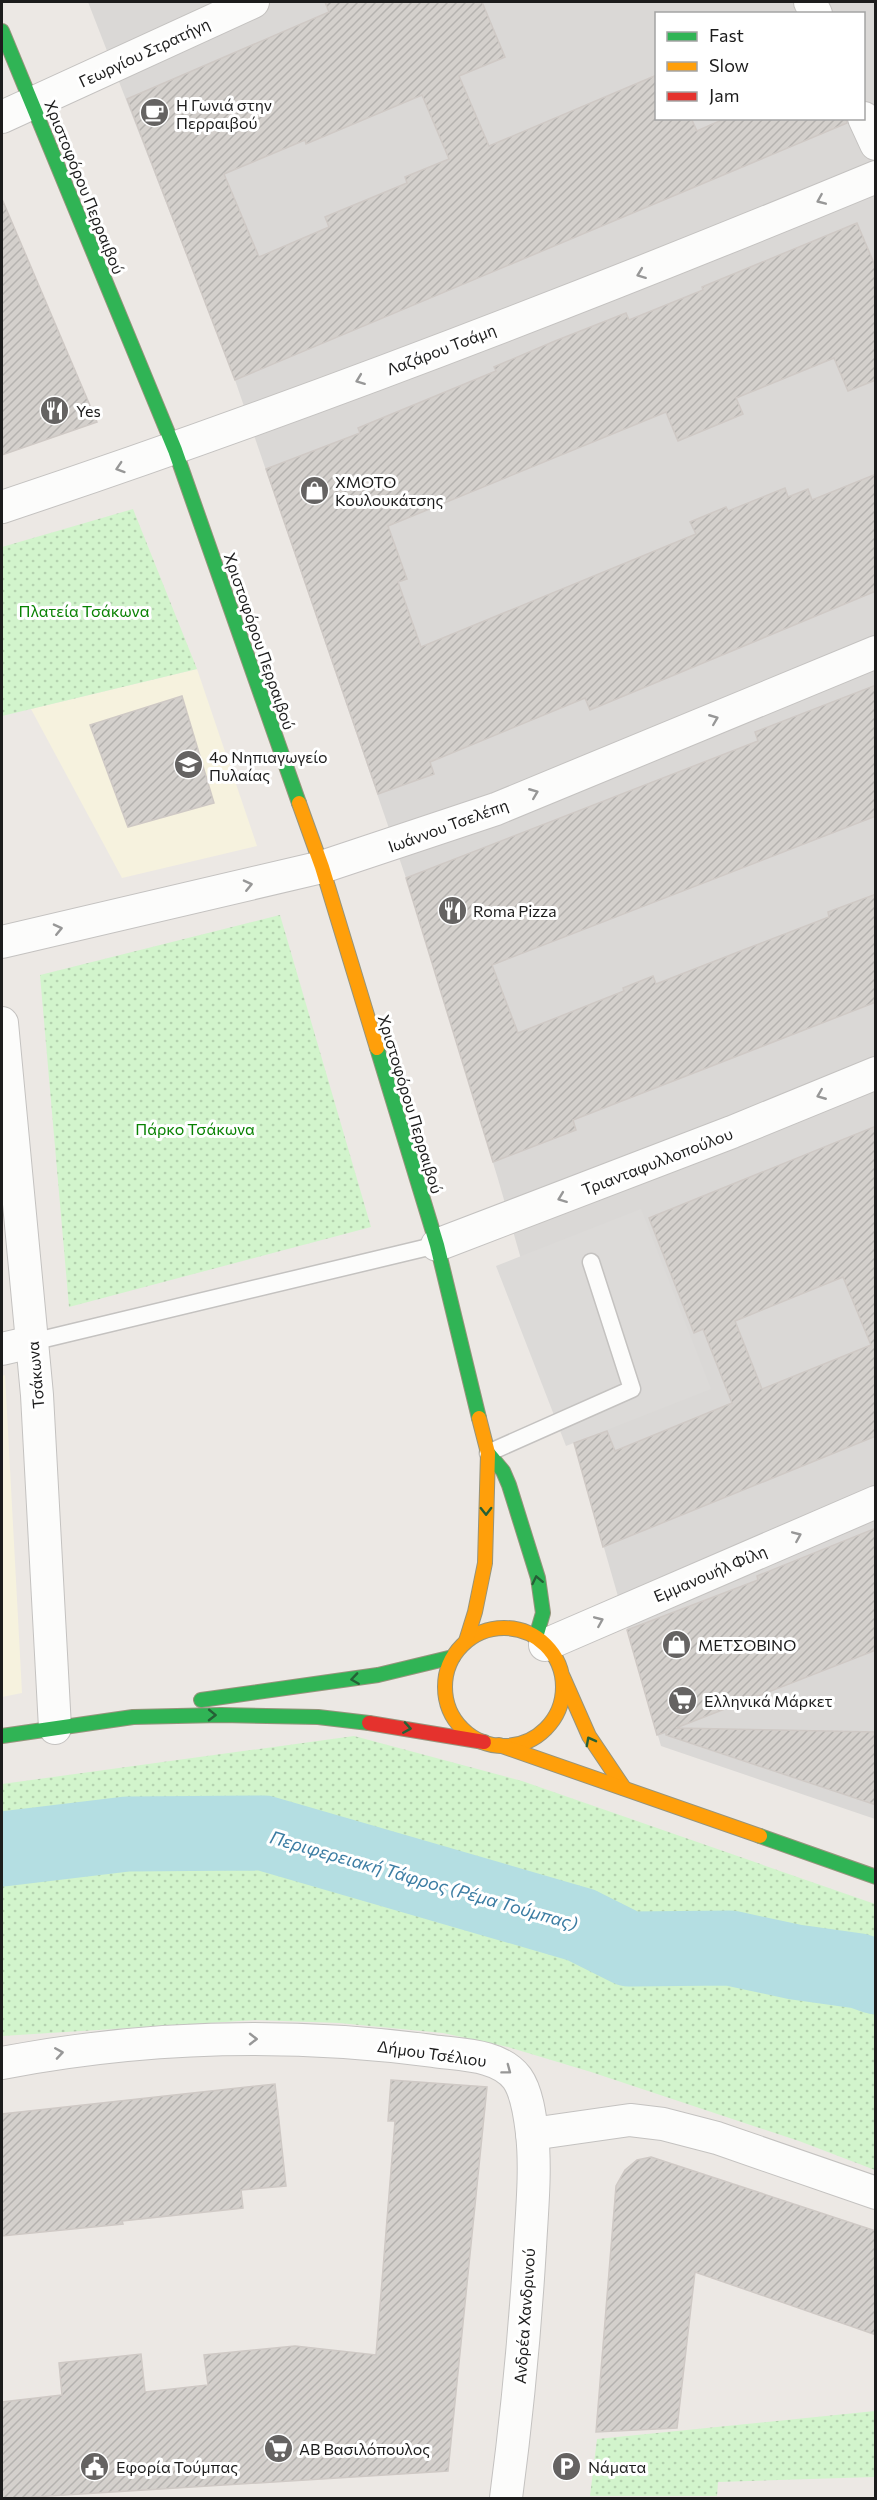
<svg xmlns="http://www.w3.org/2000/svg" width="877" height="2500" font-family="Commissioner,sans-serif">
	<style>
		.residential { fill: #dad8d6; fill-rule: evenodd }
		.education { fill: #f6f2de }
		.park { fill: url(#park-dots) }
		.parking { fill: #dcdad8 }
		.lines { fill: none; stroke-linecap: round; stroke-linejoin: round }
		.river { stroke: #b4dee2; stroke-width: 75 }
		.building { fill: url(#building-hatch); stroke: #cfc9c5; stroke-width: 1.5; fill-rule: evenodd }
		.lane-casing { stroke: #c4c2c0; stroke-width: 19 }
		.street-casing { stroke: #c4c2c0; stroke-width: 34 }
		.fast-casing { stroke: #96947c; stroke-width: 16 }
		.slow-casing { stroke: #96947c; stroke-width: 16 }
		.jam-casing { stroke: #96947c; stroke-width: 16 }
		.lane { stroke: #fcfcfb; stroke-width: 16 }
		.street { stroke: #fcfcfb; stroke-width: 32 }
		.fast { stroke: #30b455; stroke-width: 14 }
		.slow { stroke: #ff9f0a; stroke-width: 14 }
		.jam { stroke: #e5322d; stroke-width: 14 }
		.oneway { stroke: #979797 }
		.oneway2 { stroke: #256036 }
		.labels { text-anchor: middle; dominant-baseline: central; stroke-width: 6; stroke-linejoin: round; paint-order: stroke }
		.street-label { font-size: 16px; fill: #1c1c1c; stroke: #fff }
		.poi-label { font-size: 16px; fill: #1c1c1c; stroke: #fff; text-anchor: start }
		.park-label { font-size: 16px; fill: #088202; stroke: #fff }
		.water-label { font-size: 18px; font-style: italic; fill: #3c7da3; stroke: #fff }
	</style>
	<defs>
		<pattern id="park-dots" width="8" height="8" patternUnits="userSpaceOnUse" patternTransform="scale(1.5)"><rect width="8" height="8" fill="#d2f4cc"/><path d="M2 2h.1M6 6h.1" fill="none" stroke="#b4d1af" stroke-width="1.8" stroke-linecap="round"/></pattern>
		<pattern id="building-hatch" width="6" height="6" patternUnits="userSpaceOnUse" patternTransform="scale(1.5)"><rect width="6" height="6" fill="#d4d0cc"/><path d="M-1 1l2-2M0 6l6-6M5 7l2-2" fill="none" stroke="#b5b2af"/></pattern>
	</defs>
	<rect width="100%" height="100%" fill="#ece8e4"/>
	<path class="residential" d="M88 2H875V1819L661 1746 498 1179 406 878 235 380ZM656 14H864V118H656Z"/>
	<g class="education">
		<polygon points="197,669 257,846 122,878 31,709"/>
		<polygon points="5,1375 22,1693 2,1697 2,1376"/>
	</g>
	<g class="park">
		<polygon points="133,509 197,669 2,716 2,547"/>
		<polygon points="280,915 371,1227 69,1307 40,975"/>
		<polygon points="354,1736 522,1781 875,1904 875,2170 799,2141 591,2072 508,2047 443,2033 339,2023 256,2020 2,2036 2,1784"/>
		<polygon points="875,2411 875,2477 718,2482 717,2496 590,2496 597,2439"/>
	</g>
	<polygon class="parking" points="641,1209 711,1389 566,1446 496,1266"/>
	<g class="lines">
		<polyline class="river" points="2,1849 127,1834 264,1833 581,1925 629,1949 730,1948 795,1962 859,1971 876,1977"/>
	</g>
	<g class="building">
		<path d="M325 2H482L505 57 459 76 489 146 657 75V118H691L697 131 726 118H846L847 123 235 380 127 99 329 12ZM422 95 449 159 405 177 407 183 325 217 329 227 259 257 224 174 305 140 306 144Z"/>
		<polygon points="2,199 97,422 2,455"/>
		<polygon points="857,223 876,268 876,380 848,391 834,358 736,398 743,414 678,441 666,412 388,526 407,579 398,582 421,647 696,534 690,522 726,507 728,511 785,488 788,497 808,489 812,500 876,474 876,591 590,710 585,698 430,762 434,774 378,794 266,469 360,433 358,428 496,371 494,367 555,341 626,313 629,320 703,290 702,287"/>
		<polygon points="876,685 876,816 492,965 518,1033 624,991 623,988 653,976 656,984 751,947 829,917 828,912 876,894 876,1002 573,1120 576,1130 493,1162 406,878 758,741 755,732"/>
		<polygon points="182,696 214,803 128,827 90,725"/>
		<path d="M876 1126V1436L603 1547 574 1443 607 1431 615 1451 732 1403 703 1329 694 1333 649 1218ZM843 1277 871 1345 762 1389 735 1321Z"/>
		<polygon points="876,1528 876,1650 676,1728 876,1732 876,1805 666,1735 666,1732 657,1735 627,1630 758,1580 757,1576"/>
		<polygon points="391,2080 487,2087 448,2471 2,2499 2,2402 62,2395 59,2363 141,2354 145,2392 208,2385 204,2355 295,2346 376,2355 395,2121 388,2121"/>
		<polygon points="275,2084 286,2186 241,2190 243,2208 122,2221 123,2224 2,2236 2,2114"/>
		<polygon points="651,2157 876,2231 876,2335 695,2272 677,2428 596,2432 616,2186 625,2170 637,2160"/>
	</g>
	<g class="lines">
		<defs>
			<g id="lane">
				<polyline points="32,1342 437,1245"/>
				<polyline points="488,1453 632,1389 591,1262"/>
			</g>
			<g id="street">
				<polyline points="810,2 816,14"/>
				<polyline points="2,117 253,2"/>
				<polyline points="864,118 876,144"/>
				<path d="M2 507C297 409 588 296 876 177"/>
				<polyline points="2,942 322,867 496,809 876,652"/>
				<polyline points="2,1023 37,1395 55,1728"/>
				<polyline points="437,1245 732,1132 876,1073"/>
				<polyline points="2,1349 32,1342"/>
				<polyline points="545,1645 876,1502"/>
				<path d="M2 2063C143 2036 290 2032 433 2051 460 2055 499 2054 517 2078 527 2092 530 2116 532 2133 536 2170 532 2210 530 2247 525 2331 517 2415 506 2498"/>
				<polyline points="532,2134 630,2120 663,2124 717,2138 876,2193"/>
			</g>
			<g id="fast">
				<polyline points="2,31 175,450 299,803"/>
				<polyline points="377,1048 437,1245 479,1418"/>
				<polyline points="488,1453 503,1471 509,1485 538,1578 543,1613 536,1637"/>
				<polyline points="201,1700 378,1675 453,1657"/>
				<polyline points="2,1736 133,1717 221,1715 318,1717 369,1723"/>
				<polyline points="760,1836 876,1877"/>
			</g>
			<g id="slow">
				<polyline points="299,803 322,867 377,1048"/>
				<circle cx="504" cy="1687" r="59"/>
				<polyline points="466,1641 475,1612 485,1563 488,1453 479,1418"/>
				<polyline points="563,1677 589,1736 624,1788"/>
				<polyline points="499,1745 760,1836"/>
			</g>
			<polyline id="jam" points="369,1723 484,1742"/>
		</defs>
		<use href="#lane" class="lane-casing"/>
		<use href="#street" class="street-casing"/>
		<use href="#fast" class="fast-casing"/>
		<use href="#slow" class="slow-casing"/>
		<use href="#jam" class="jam-casing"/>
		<use href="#lane" class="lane"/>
		<use href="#street" class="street"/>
		<use href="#fast" class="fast"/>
		<use href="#slow" class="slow"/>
		<use href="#jam" class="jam"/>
	</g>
	<defs><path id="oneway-chevron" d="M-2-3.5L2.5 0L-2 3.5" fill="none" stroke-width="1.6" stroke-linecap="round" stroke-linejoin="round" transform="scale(1.5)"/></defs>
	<g class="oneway">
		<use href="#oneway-chevron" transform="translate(821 200) rotate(157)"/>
		<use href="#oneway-chevron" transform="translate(641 274) rotate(159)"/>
		<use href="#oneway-chevron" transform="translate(360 380) rotate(159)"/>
		<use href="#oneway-chevron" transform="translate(120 468) rotate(162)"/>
		<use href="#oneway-chevron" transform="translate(714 719) rotate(-22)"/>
		<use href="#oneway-chevron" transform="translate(534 793) rotate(-22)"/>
		<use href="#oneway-chevron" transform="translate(248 885) rotate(-13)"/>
		<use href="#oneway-chevron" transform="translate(58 929) rotate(-13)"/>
		<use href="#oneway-chevron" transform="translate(821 1095) rotate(158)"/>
		<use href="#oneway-chevron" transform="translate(562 1198) rotate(159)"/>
		<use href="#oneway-chevron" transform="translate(797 1536) rotate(-23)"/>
		<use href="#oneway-chevron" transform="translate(599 1621) rotate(-23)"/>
		<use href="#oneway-chevron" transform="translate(253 2039)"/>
		<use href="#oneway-chevron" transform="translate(59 2053) rotate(-9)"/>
		<use href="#oneway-chevron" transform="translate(507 2070) rotate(37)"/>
	</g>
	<g class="oneway2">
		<use href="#oneway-chevron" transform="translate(486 1511) rotate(89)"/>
		<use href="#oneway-chevron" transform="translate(537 1580) rotate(-102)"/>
		<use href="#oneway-chevron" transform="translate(355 1679) rotate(172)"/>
		<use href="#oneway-chevron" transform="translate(212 1715) rotate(1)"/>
		<use href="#oneway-chevron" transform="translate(407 1728) rotate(9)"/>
		<use href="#oneway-chevron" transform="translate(590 1741) rotate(-118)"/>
	</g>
	<defs>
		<symbol id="cafe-disc" viewBox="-11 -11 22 22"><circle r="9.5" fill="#656362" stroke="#fff"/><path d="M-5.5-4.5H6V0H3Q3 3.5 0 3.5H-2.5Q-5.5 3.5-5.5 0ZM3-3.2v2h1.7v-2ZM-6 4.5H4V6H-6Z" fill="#fff"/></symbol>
		<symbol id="restaurant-disc" viewBox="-11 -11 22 22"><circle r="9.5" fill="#656362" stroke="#fff"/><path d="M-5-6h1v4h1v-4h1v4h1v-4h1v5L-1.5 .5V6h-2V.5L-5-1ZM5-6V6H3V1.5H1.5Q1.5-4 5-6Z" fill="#fff"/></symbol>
		<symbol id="shop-disc" viewBox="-11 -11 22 22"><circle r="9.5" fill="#656362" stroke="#fff"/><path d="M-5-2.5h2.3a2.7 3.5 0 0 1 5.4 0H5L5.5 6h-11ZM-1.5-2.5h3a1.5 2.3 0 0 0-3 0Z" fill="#fff"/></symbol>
		<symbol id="school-disc" viewBox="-11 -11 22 22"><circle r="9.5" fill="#656362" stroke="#fff"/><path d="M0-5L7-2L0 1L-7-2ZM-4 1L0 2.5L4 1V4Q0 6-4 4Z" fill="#fff"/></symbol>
		<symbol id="supermarket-disc" viewBox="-11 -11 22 22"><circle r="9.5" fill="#656362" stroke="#fff"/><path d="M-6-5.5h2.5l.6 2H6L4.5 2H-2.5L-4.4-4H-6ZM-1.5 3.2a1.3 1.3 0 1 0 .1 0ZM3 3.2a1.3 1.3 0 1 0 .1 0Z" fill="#fff"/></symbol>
		<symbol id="civic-disc" viewBox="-11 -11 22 22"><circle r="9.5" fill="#656362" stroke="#fff"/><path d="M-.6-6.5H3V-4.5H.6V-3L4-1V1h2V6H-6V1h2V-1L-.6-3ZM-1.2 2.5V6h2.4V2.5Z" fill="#fff"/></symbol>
		<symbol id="parking-disc" viewBox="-11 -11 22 22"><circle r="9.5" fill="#656362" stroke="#fff"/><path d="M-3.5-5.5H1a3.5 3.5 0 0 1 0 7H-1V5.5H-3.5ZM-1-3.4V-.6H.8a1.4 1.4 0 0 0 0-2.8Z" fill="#fff"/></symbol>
	</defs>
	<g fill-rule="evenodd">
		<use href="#cafe-disc" x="138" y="96" width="33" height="33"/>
		<use href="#restaurant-disc" x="38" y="394" width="33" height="33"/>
		<use href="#shop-disc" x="298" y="474" width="33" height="33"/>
		<use href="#school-disc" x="172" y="748" width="33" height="33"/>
		<use href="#restaurant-disc" x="436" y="894" width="33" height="33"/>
		<use href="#shop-disc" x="660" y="1628" width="33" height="33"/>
		<use href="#supermarket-disc" x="666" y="1684" width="33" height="33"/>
		<use href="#supermarket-disc" x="262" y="2432" width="33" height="33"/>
		<use href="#civic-disc" x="78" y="2450" width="33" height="33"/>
		<use href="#parking-disc" x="550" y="2450" width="33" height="33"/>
	</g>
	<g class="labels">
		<g class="street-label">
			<text transform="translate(144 52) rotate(-25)">Γεωργίου Στρατήγη</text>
			<text transform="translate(85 187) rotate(68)">Χριστοφόρου Περραιβού</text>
			<text transform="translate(441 349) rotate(-21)">Λαζάρου Τσάμη</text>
			<text transform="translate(260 641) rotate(71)">Χριστοφόρου Περραιβού</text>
			<text transform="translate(448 825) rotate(-20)">Ιωάννου Τσελέπη</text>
			<text transform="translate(411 1104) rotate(73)">Χριστοφόρου Περραιβού</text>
			<text transform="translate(657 1161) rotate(-21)">Τριανταφυλλοπούλου</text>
			<text transform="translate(35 1375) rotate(-95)">Τσάκωνα</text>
			<text transform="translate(710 1573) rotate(-23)">Εμμανουήλ Φίλη</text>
			<text transform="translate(432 2053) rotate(8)">Δήμου Τσέλιου</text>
			<text transform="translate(524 2316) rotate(-86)">Ανδρέα Χανδρινού</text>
		</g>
		<g class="poi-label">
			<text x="176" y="104">Η Γωνιά στην<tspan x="176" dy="18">Περραιβού</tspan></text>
			<text x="76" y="410">Yes</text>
			<text x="335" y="481">XMOTO<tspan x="335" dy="18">Κουλουκάτσης</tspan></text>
			<text x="209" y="756">4ο Νηπιαγωγείο<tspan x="209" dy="18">Πυλαίας</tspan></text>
			<text x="473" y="910">Roma Pizza</text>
			<text x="698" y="1644">ΜΕΤΣΟΒΙΝΟ</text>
			<text x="704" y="1700">Ελληνικά Μάρκετ</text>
			<text x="299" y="2448">ΑΒ Βασιλόπουλος</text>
			<text x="116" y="2466">Εφορία Τούμπας</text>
			<text x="588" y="2466">Νάματα</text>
		</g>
		<g class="park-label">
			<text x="84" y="610">Πλατεία Τσάκωνα</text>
			<text x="195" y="1128">Πάρκο Τσάκωνα</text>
		</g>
		<g class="water-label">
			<text transform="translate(424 1880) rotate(16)">Περιφερειακή Τάφρος (Ρέμα Τούμπας)</text>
		</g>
	</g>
	<rect width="877" height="2500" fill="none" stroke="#1c1c1c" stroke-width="6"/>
	<rect x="655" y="12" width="210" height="108" fill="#ffffff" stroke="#a4a4a4" stroke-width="1.5"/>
	<rect x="667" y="32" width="30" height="9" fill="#30b455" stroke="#a4a4a4" stroke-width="1.5"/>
	<text x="709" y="42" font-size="18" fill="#1c1c1c">Fast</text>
	<rect x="667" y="62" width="30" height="9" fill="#ff9f0a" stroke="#a4a4a4" stroke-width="1.5"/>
	<text x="709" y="72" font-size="18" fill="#1c1c1c">Slow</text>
	<rect x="667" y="92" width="30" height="9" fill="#e5322d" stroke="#a4a4a4" stroke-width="1.5"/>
	<text x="709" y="102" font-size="18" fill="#1c1c1c">Jam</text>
</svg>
